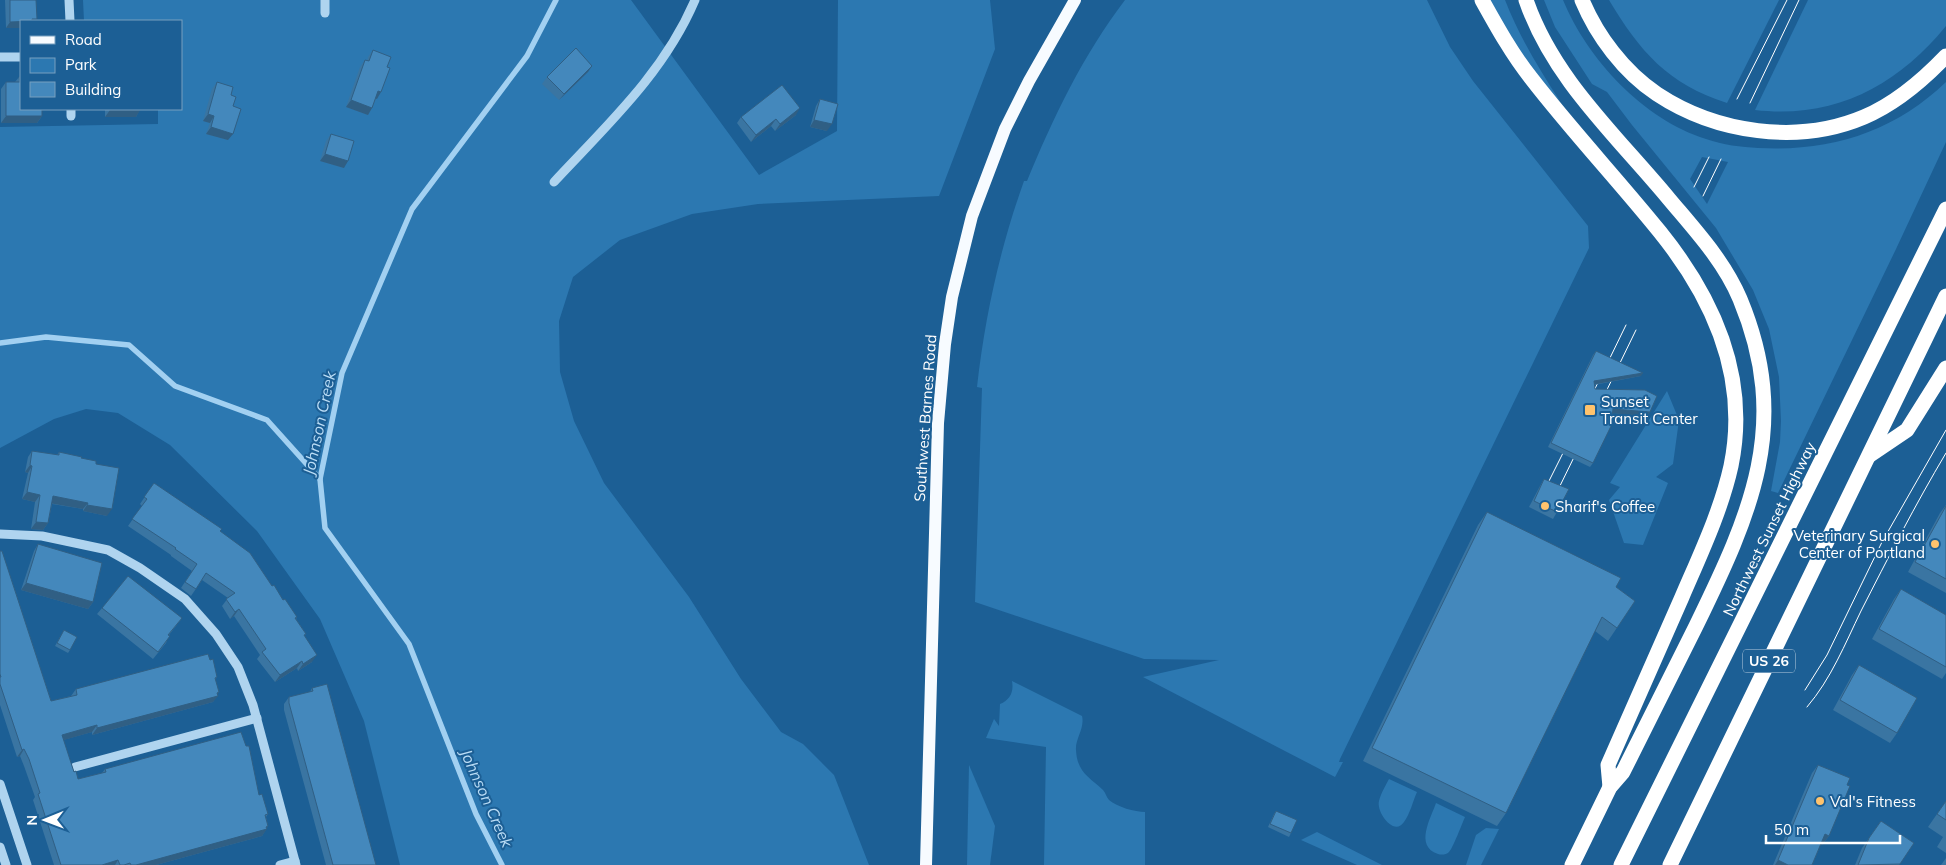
<svg xmlns="http://www.w3.org/2000/svg" width="1946" height="865" font-family="Mulish,sans-serif">
	<style>
		.green { fill: #2c78b1; fill-rule: evenodd }
		.lines { fill: none; stroke-linecap: round; stroke-linejoin: round }
		.stream { stroke: #a2d0f1; stroke-width: 5.5 }
		.minor { stroke: #afd4ef; stroke-width: 9 }
		.major { stroke: #f7fbff; stroke-width: 12 }
		.highway { stroke: #fff; stroke-width: 15 }
		.tram { stroke: #fff; stroke-width: 1 }
		.wall { fill: #3a75a2 }
		.shaded-wall { fill: #305f84 }
		.building { fill: #4488bc; stroke: #305f84 }
		.poi-dot { fill: #ffc36d; stroke: #1c5f95; stroke-width: 2 }
		.labels { text-anchor: middle; dominant-baseline: central; stroke-width: 4; stroke-linejoin: round; paint-order: stroke }
		.shield { fill: #1c5f95; stroke: #bbcfdf; stroke-width: 1 }
		.shield-label { font-size: 14px; font-weight: bold; fill: #fff }
		.poi-label { font-size: 15px; fill: #fff; stroke: #1c5f95; text-anchor: start }
		.street-label { font-size: 15px; fill: #fff; stroke: #1c5f95 }
		.water-label { font-size: 16px; font-style: italic; fill: #bbddf6; stroke: #1c5f95 }
	</style>
	<rect width="100%" height="100%" fill="#1c5f95"/>
	<g class="green">
		<polygon points="83,0 631,0 759,175 837,131 838,0 990,0 995,49 939,196 758,204 692,214 620,240 573,277 559,321 560,372 574,421 604,483 689,597 741,679 781,732 803,744 834,775 869,865 400,865 364,721 320,619 257,531 170,445 118,413 86,409 54,419 0,448 0,127 158,124 158,109 181,109 181,21 84,21"/>
		<path d="M1125 0H1427L1450 47 1473 81 1588 226 1589 248 1340 759 1339 762H1343L1335 777 1143 677 1219 660 1144 659 975 602 982 388 977 387C985 316 1000 248 1024 181H1027C1053 118 1083 55 1125 0Z"/>
		<path d="M1489 0H1505C1519 36 1539 69 1560 101 1530 73 1510 35 1489 0Z"/>
		<path d="M1544 0H1563C1588 60 1643 119 1706 139 1723 145 1741 147 1758 148 1830 152 1894 132 1946 82V142L1896 249 1778 493 1771 491 1780 442 1781 421 1779 377 1769 329 1753 290 1716 228 1632 125 1607 92 1592 84 1555 27ZM1702 157 1728 162 1707 204 1690 179Z"/>
		<path d="M1609 0H1779L1727 103C1668 84 1640 52 1609 0Z"/>
		<path d="M1808 0H1946V26C1896 87 1834 119 1755 110Z"/>
		<polygon points="1667,391 1679,420 1673,464 1656,477 1668,483 1643,545 1624,543 1609,500 1620,487 1610,483"/>
		<path d="M1012 681 1082 716C1085 728 1075 739 1076 750 1077 772 1089 777 1103 790 1106 793 1106 797 1109 800 1117 807 1135 812 1145 812V865H1044L1046 747 986 738 994 719 999 726 1000 704C1010 700 1014 692 1012 681Z"/>
		<polygon points="969,765 995,826 990,865 967,865"/>
		<path d="M1389 779 1417 792C1413 801 1410 814 1404 822 1394 837 1376 812 1379 801 1381 793 1386 785 1389 779Z"/>
		<path d="M1436 803 1465 817C1462 824 1453 848 1449 852 1446 855 1441 855 1438 854 1414 846 1431 818 1436 803Z"/>
		<polygon points="1486,828 1499,829 1481,865 1466,865 1476,835"/>
		<polygon points="1317,832 1382,865 1383,865 1357,865 1301,840"/>
	</g>
	<g class="lines">
		<g class="stream">
			<polyline points="0,343 46,337 129,345 175,386 267,420 320,479"/>
			<polyline points="502,865 476,814 409,644 325,528 320,479 342,373 412,209 527,56 556,0"/>
		</g>
		<g class="minor">
			<polyline points="69,0 70,21"/>
			<polyline points="325,0 325,13"/>
			<polyline points="0,57 21,57"/>
			<polyline points="71,109 71,116"/>
			<path d="M554 182C607 125 664 73 695 0"/>
			<polyline points="0,534 42,536 108,550 140,568 185,599 216,634 238,667 253,705 296,865"/>
			<polyline points="75,767 257,718"/>
			<polyline points="0,784 27,865"/>
			<polyline points="0,847 6,865"/>
			<polyline points="280,865 295,861"/>
		</g>
		<polyline class="major" points="926,865 938,423 945,344 952,297 972,216 1005,129 1029,81 1075,0"/>
		<g class="highway">
			<path d="M1482 0C1497 27 1512 54 1531 78 1572 131 1618 180 1660 232 1714 299 1749 379 1731 466 1721 511 1700 555 1682 597 1657 653 1633 709 1608 765L1610 787"/>
			<path d="M1526 0C1553 79 1617 136 1669 199 1695 230 1724 261 1740 299 1792 424 1751 513 1696 626 1672 675 1647 723 1623 772L1610 787 1572 865"/>
			<path d="M1582 0C1597 36 1624 72 1657 94 1716 133 1798 145 1864 117 1895 104 1923 80 1946 56"/>
			<polyline points="1870,455 1907,430 1946,368"/>
			<polyline points="1621,865 1946,209"/>
			<polyline points="1670,865 1946,296"/>
		</g>
		<g class="tram">
			<polyline points="1737,99 1787,0"/>
			<polyline points="1750,103 1799,0"/>
			<polyline points="1694,187 1709,157"/>
			<polyline points="1703,196 1721,159"/>
			<polyline points="1589,401 1626,325"/>
			<polyline points="1601,402 1636,330"/>
			<polyline points="1545,489 1569,441"/>
			<polyline points="1556,494 1579,447"/>
			<polyline points="1805,690 1827,655 1882,542 1946,430"/>
			<path d="M1807 707C1831 679 1845 644 1861 611 1888 558 1915 505 1946 453"/>
		</g>
	</g>
	<g class="wall">
		<polygon points="5,0 36,0 21,21 21,28 6,28"/>
		<polygon points="373,50 377,99 376,99 368,115 346,107 360,67 365,60 367,61 368,57"/>
		<polygon points="592,66 588,72 559,100 542,84 547,77"/>
		<polygon points="19,77 42,116 37,123 1,123 1,89 6,82 15,82"/>
		<polygon points="217,82 233,106 228,140 206,134 210,123 203,121 212,89"/>
		<polygon points="820,99 827,131 810,127 816,106"/>
		<polygon points="105,109 140,109 136,117 105,117"/>
		<polygon points="796,115 775,131 771,126 751,142 737,123 741,117"/>
		<polygon points="331,134 344,168 320,161 326,141"/>
		<polygon points="1596,351 1641,376 1594,385 1595,389 1650,412 1647,416 1612,413 1593,463 1590,467 1548,447 1593,355"/>
		<polygon points="32,451 57,455 59,452 81,458 96,464 107,516 83,511 83,509 52,504 48,523 43,530 31,529 35,502 22,499 28,473 25,472 28,457"/>
		<polygon points="1544,479 1557,512 1553,519 1529,507 1540,486"/>
		<polygon points="154,483 220,531 272,586 297,617 296,619 306,634 304,636 312,662 298,671 297,668 275,682 257,659 260,655 234,616 230,619 222,606 228,598 202,580 191,596 181,588 192,571 171,556 171,555 128,526 142,506 140,504"/>
		<polygon points="1946,505 1946,593 1908,572 1940,513"/>
		<polygon points="1487,512 1616,587 1635,601 1608,641 1595,631 1506,813 1497,826 1363,761 1478,525"/>
		<polygon points="38,544 93,602 88,609 21,590 34,551"/>
		<polygon points="0,551 51,701 71,696 76,689 210,660 217,677 215,680 217,694 213,702 92,735 92,732 63,740 74,772 78,779 102,773 105,769 259,795 268,814 266,817 268,826 262,836 156,865 54,865 33,800 35,797 24,766 20,756 17,757 0,705"/>
		<polygon points="1901,589 1946,615 1946,673 1942,679 1872,639 1894,599"/>
		<polygon points="102,608 182,618 169,635 166,643 153,659 97,614"/>
		<polygon points="64,630 70,650 68,653 55,646"/>
		<polygon points="1859,665 1897,733 1890,743 1833,710 1852,675"/>
		<polygon points="312,688 376,865 326,865 284,710 284,704 289,697 310,692"/>
		<polygon points="1818,765 1847,785 1829,836 1822,845 1821,844 1812,865 1773,865 1812,773"/>
		<polygon points="1946,801 1946,853 1937,847 1943,837 1928,827"/>
		<polygon points="1276,811 1291,833 1289,837 1268,827 1274,814"/>
		<polygon points="1881,821 1914,843 1899,865 1855,865 1862,848"/>
		<polygon points="1946,858 1946,865 1941,865"/>
	</g>
	<g class="shaded-wall">
		<polygon points="10,22 21,22 21,28 6,28"/>
		<polygon points="592,66 588,72 559,100 564,94"/>
		<polygon points="378,91 381,92 377,99 374,98"/>
		<polygon points="351,100 372,108 368,115 346,107"/>
		<polygon points="800,108 796,115 775,131 780,124"/>
		<polygon points="110,110 140,110 136,117 105,117"/>
		<polygon points="208,114 214,116 210,123 203,121"/>
		<polygon points="6,116 42,116 37,123 1,123"/>
		<polygon points="776,119 771,126 751,142 756,135"/>
		<polygon points="814,120 832,124 827,131 810,127"/>
		<polygon points="211,127 233,134 228,140 206,134"/>
		<polygon points="325,154 348,161 344,168 320,161"/>
		<polygon points="1643,373 1641,376 1591,385 1594,381"/>
		<polygon points="1613,409 1650,412 1647,416 1610,413"/>
		<polygon points="30,465 32,466 28,473 25,472"/>
		<polygon points="27,492 40,495 35,502 22,499"/>
		<polygon points="53,496 88,503 83,509 49,503"/>
		<polygon points="87,505 112,509 107,516 83,511"/>
		<polygon points="36,522 48,523 43,530 31,529"/>
		<polygon points="26,583 93,602 88,609 21,590"/>
		<polygon points="239,609 234,616 230,619 235,612"/>
		<polygon points="317,655 312,662 298,671 303,664"/>
		<polygon points="302,661 297,668 275,682 280,675"/>
		<polygon points="219,692 216,696 218,696 213,702 92,735 97,728"/>
		<polygon points="97,725 92,732 57,742 62,735"/>
		<polygon points="24,749 20,756 17,757 22,750"/>
		<polygon points="268,826 265,830 267,829 262,836 156,865 136,865"/>
		<polygon points="1825,834 1829,836 1822,845 1819,843"/>
		<polygon points="118,860 115,865 102,865"/>
		<polygon points="1778,860 1788,865 1775,865"/>
	</g>
	<g class="building">
		<polygon points="10,0 36,0 37,19 32,19 32,21 10,22"/>
		<polygon points="576,48 592,66 564,94 547,77"/>
		<polygon points="373,50 391,57 387,67 390,68 381,92 378,91 372,108 351,100 365,60 369,61"/>
		<polygon points="19,77 21,77 21,109 42,109 42,116 6,116 6,82 20,82"/>
		<polygon points="217,82 233,87 231,95 236,97 233,106 241,109 233,134 211,127 214,116 208,114"/>
		<polygon points="782,85 800,108 780,124 776,119 756,135 741,117"/>
		<polygon points="820,99 838,104 832,124 814,120"/>
		<rect x="110" y="109" width="30" height="1"/>
		<polygon points="331,134 354,141 348,161 325,154"/>
		<polygon points="1596,351 1643,373 1594,381 1595,389 1645,390 1657,396 1650,412 1613,409 1612,417 1615,418 1593,463 1551,443"/>
		<polygon points="32,451 59,455 59,452 82,457 81,458 96,461 96,464 119,468 112,509 87,505 88,503 53,496 48,523 36,522 40,495 27,492 32,466 30,465"/>
		<polygon points="1544,479 1569,489 1557,512 1534,501"/>
		<polygon points="154,483 222,529 220,531 250,553 272,586 274,585 283,600 285,599 297,617 295,618 306,634 304,635 317,655 303,664 302,661 280,675 262,652 266,649 239,609 235,612 226,599 235,593 206,573 196,589 185,582 197,564 175,549 176,548 132,519 147,499 144,497"/>
		<polygon points="1946,506 1946,579 1915,562"/>
		<polygon points="1487,512 1621,578 1616,587 1635,601 1617,628 1602,617 1506,813 1372,748"/>
		<polygon points="38,544 102,563 93,602 26,583"/>
		<polygon points="0,551 2,551 51,701 77,695 76,689 208,654 210,660 213,659 217,677 215,678 219,692 217,693 218,696 97,728 97,725 62,735 74,772 76,771 78,779 106,772 105,769 241,732 246,746 249,746 259,795 262,794 268,814 265,815 268,826 266,827 267,829 136,865 131,865 130,863 124,865 120,865 118,860 102,865 61,865 38,794 40,793 29,759 24,749 22,750 0,684 0,677 1,677 0,674"/>
		<polygon points="128,576 182,618 168,635 170,636 158,652 102,608"/>
		<polygon points="1901,589 1946,615 1946,667 1879,629"/>
		<polygon points="64,630 77,637 70,650 57,643"/>
		<polygon points="1859,665 1917,698 1897,733 1840,700"/>
		<polygon points="327,684 376,865 333,865 289,703 289,697 313,691 312,688"/>
		<polygon points="1818,765 1850,778 1847,785 1850,786 1829,836 1825,834 1812,865 1788,865 1778,860"/>
		<polygon points="1946,801 1946,820 1937,814"/>
		<polygon points="1276,811 1297,820 1291,833 1270,824"/>
		<polygon points="1881,821 1914,843 1900,864 1858,865 1869,838"/>
	</g>
	<g class="poi-dot">
		<rect x="1584" y="404" width="12" height="12" rx="2.5"/>
		<circle cx="1545" cy="506" r="5"/>
		<circle cx="1935" cy="544" r="5"/>
		<circle cx="1820" cy="801" r="5"/>
	</g>
	<g class="labels">
		<rect class="shield" x="1743" y="649.5" width="52" height="23" rx="4"/>
		<g class="shield-label">
			<text x="1769" y="661">US 26</text>
		</g>
		<g class="poi-label">
			<text x="1601" y="401">Sunset<tspan x="1601" dy="17">Transit Center</tspan></text>
			<text x="1555" y="506">Sharif's Coffee</text>
			<text x="1925" y="535" text-anchor="end">Veterinary Surgical<tspan x="1925" dy="17">Center of Portland</tspan></text>
			<text x="1830" y="801">Val's Fitness</text>
		</g>
		<g class="street-label">
			<text transform="translate(925 418) rotate(-86)">Southwest Barnes Road</text>
			<text transform="translate(1769 529) rotate(-64)">Northwest Sunset Highway</text>
		</g>
		<g class="water-label">
			<text transform="translate(319 423) rotate(-78)">Johnson Creek</text>
			<text transform="translate(487 798) rotate(66)">Johnson Creek</text>
		</g>
	</g>
	<rect x="20" y="20" width="162" height="90" fill="#1c5f95" stroke="#779fbf"/>
	<rect x="30" y="36" width="25" height="8" fill="#f7fbff" stroke="#779fbf"/>
	<text x="65" y="45" font-size="15" fill="#ffffff">Road</text>
	<rect x="30" y="58" width="25" height="15" fill="#2c78b1" stroke="#779fbf"/>
	<text x="65" y="70" font-size="15" fill="#ffffff">Park</text>
	<rect x="30" y="82" width="25" height="15" fill="#4488bc" stroke="#779fbf"/>
	<text x="65" y="95" font-size="15" fill="#ffffff">Building</text>
	<g transform="translate(45 820) rotate(269)" stroke="#1c5f95" stroke-width="4" paint-order="stroke">
	<path d="M0-4L9 19L0 12L-9 19Z" fill="#ffffff"/>
	<text y="-8" font-size="14" font-weight="bold" text-anchor="middle" fill="#ffffff">N</text>
	</g>
	<path d="M1766 835v8h134v-8" fill="none" stroke="#ffffff" stroke-width="2.5"/>
	<text x="1774" y="835" font-size="15" fill="#ffffff" stroke="#1c5f95" stroke-width="4" paint-order="stroke">50 m</text>
</svg>
